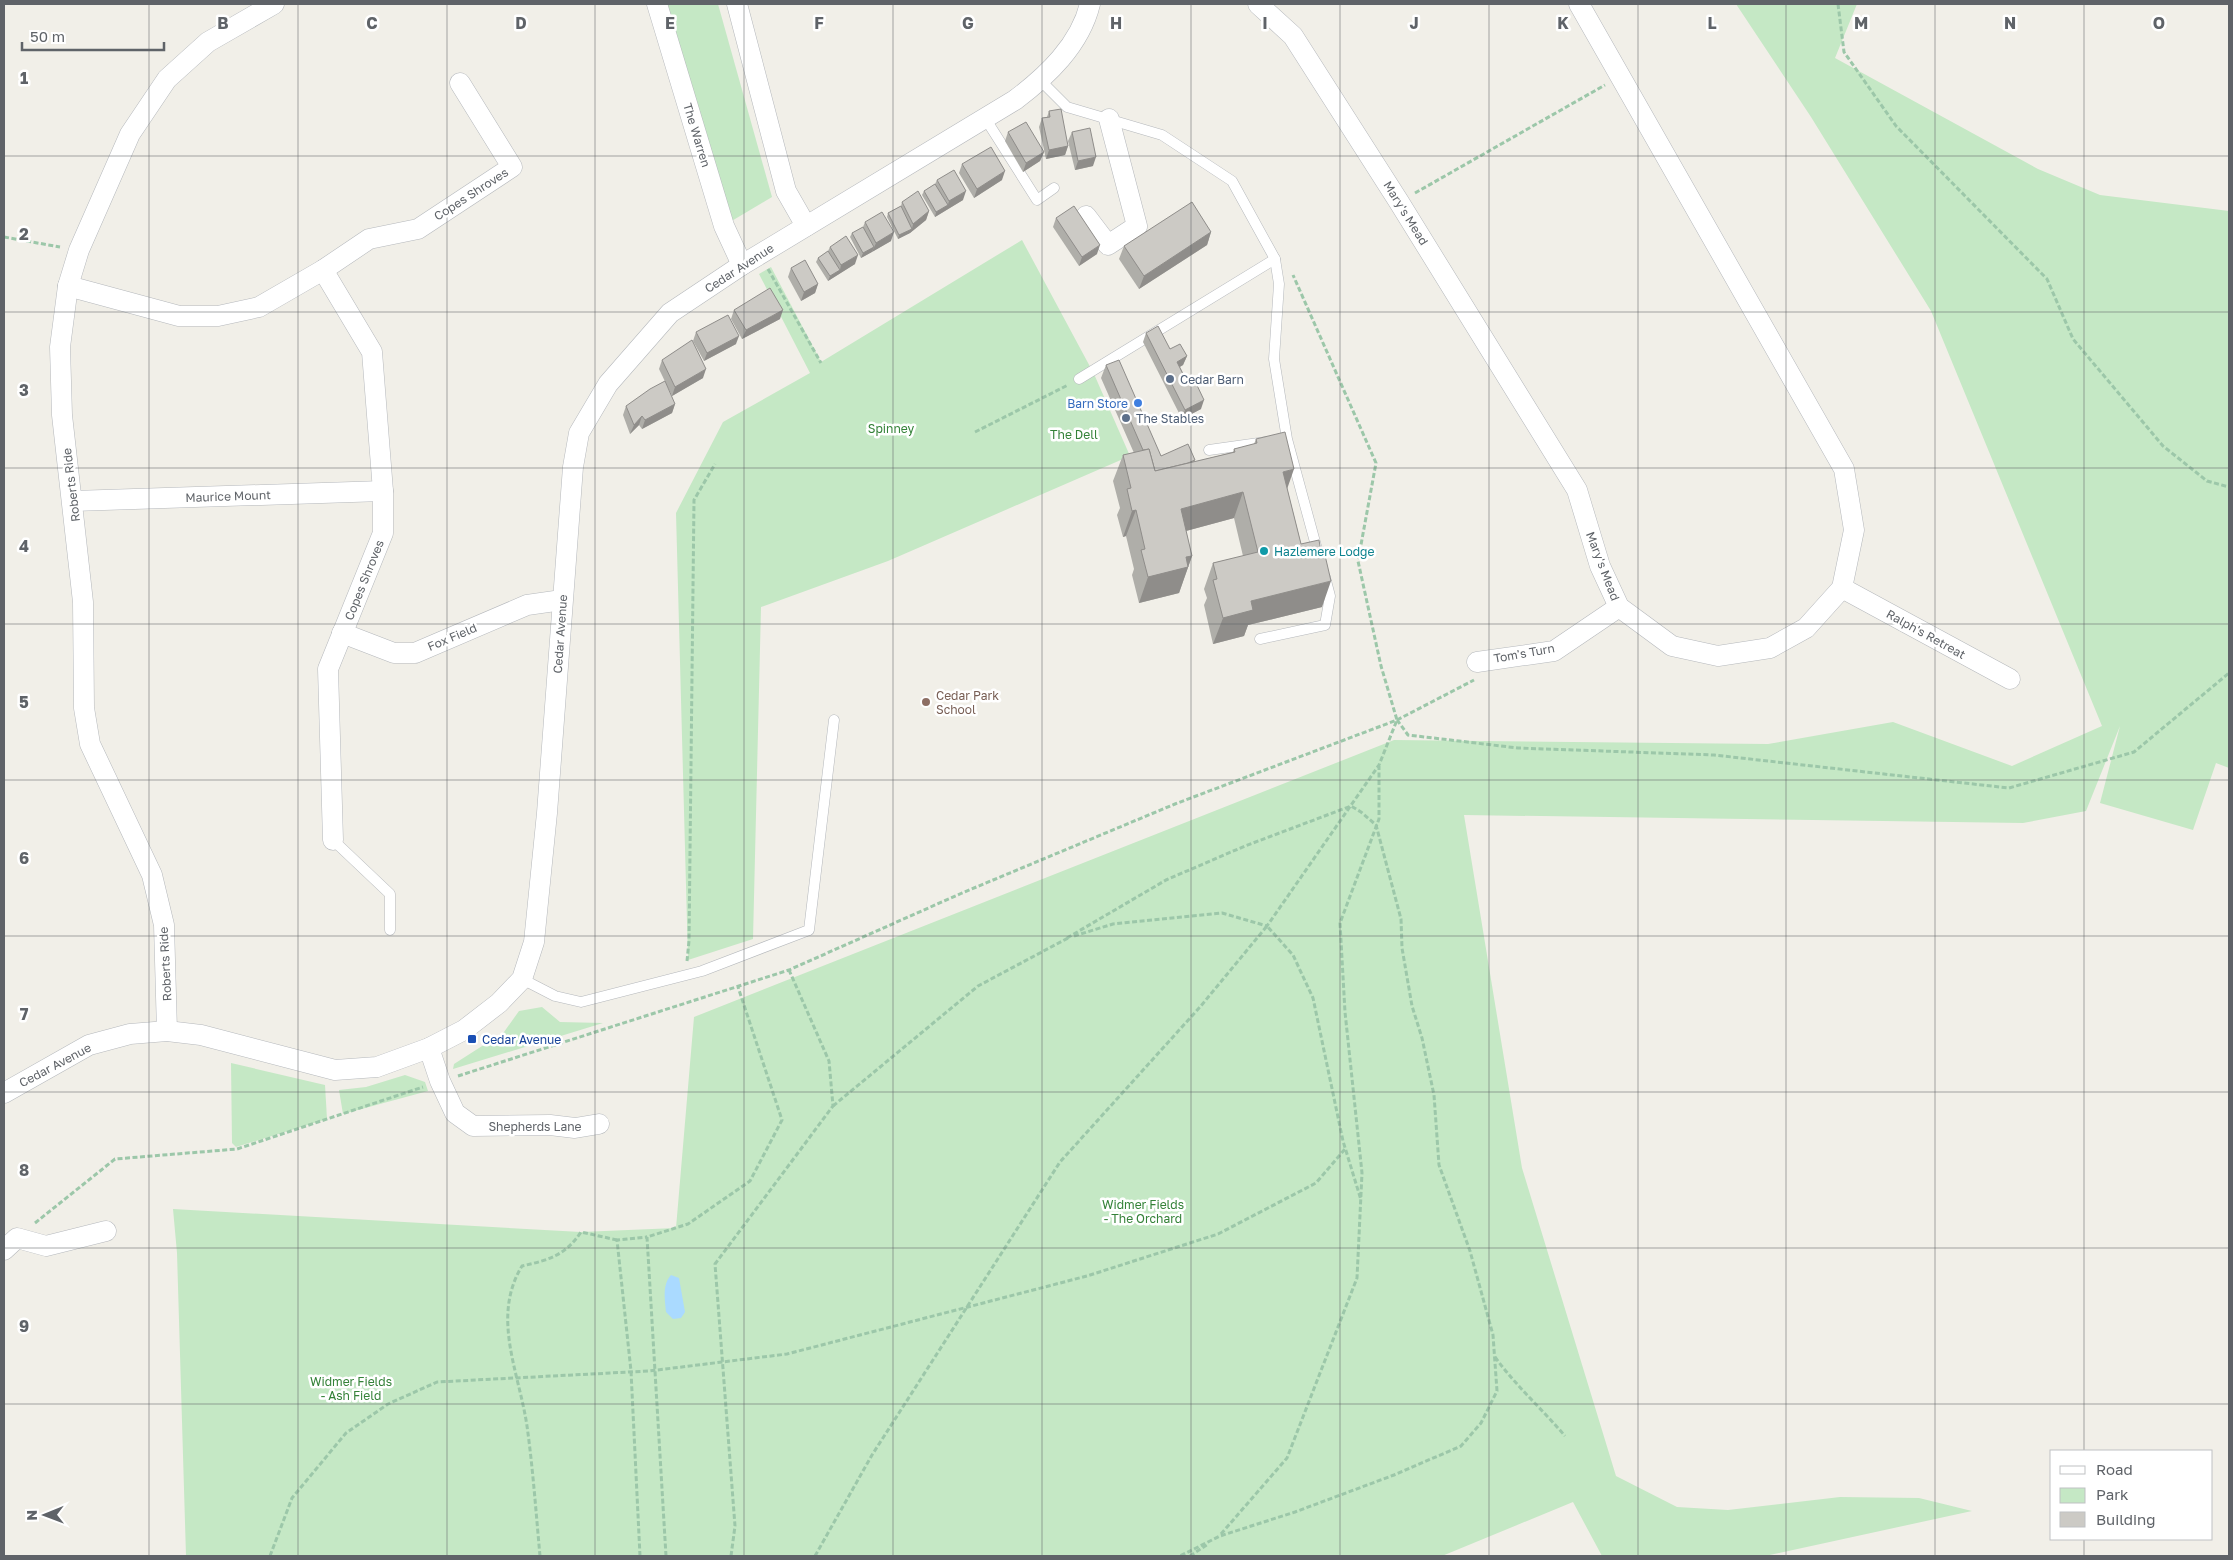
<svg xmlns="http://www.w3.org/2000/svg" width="2233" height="1560" font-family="'Golos Text',sans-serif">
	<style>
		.green { fill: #c5e8c5 }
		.water { fill: #aadaff }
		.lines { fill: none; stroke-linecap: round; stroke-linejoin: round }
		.service-casing { stroke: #b5b8bc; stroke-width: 11 }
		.minor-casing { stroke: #b5b8bc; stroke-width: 21 }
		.path { stroke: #9cc7a9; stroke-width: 3; stroke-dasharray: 5 2.5; stroke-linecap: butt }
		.service { stroke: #fff; stroke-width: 10 }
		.minor { stroke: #fff; stroke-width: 20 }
		.wall { fill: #afaea9 }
		.shaded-wall { fill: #8f8d8a }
		.building { fill: #cccac5; stroke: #8f8d8a }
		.grid { fill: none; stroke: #5f6368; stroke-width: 1; stroke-opacity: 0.55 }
		.service-dot { fill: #5c6f8a; stroke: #fff; stroke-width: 2 }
		.shop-dot { fill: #3f7fe0; stroke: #fff; stroke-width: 2 }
		.culture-dot { fill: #0f9aa8; stroke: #fff; stroke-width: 2 }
		.education-dot { fill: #8d6e63; stroke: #fff; stroke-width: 2 }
		.transit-dot { fill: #1a4fb4; stroke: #fff; stroke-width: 2 }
		.labels { text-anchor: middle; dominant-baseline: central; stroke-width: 5; stroke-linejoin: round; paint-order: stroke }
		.street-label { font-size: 12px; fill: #5f6368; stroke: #fff }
		.service-label { font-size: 12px; fill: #4e5e75; stroke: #fff; text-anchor: start }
		.shop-label { font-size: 12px; fill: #366cbe; stroke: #fff; text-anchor: end }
		.park-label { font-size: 12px; fill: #348238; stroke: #fff }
		.culture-label { font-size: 12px; fill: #0d838f; stroke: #fff; text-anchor: start }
		.education-label { font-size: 12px; fill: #785e54; stroke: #fff; text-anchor: start }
		.transit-label { font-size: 12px; fill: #164399; stroke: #fff; text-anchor: start }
		.grid-label { font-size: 16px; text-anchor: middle; font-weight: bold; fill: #5f6368; stroke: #fff; stroke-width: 5; stroke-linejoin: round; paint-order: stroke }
	</style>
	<rect width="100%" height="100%" fill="#f1efe8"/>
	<g class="green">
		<polygon points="666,4 718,4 772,197 730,222"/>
		<polygon points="1736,4 1857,4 1835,58 2038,169 2100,195 2229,211 2229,768 2216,763 2193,830 2100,803 2120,726 2086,811 2023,823 1464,815 1522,1168 1616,1476 1677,1507 1728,1510 1840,1497 1919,1498 1972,1511 1765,1556 1602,1556 1573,1502 1442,1556 186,1556 177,1253 173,1209 581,1232 676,1228 694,1017 1394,740 1768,744 1893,722 2012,766 2102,726 1931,311 1811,117"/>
		<polygon points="1022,240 1094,374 1130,456 888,561 761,607 753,939 688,960 676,513 723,422 810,373 759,274 771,267 821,362"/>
		<polygon points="542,1007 560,1022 603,1023 453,1069 454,1064 504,1032 519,1011"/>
		<polygon points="231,1063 325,1085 327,1119 236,1147 232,1143"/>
		<polygon points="405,1075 425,1082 428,1091 343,1114 339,1090 366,1087"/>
	</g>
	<path class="water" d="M671 1275 679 1278 685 1312 681 1318 673 1319 666 1312C665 1299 662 1285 671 1275Z"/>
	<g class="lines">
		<defs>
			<g id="service">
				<polyline points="1041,81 1067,107 1162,135 1232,181 1275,259 1279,284 1274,359 1287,439 1318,553"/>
				<polyline points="985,118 1037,200 1054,188"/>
				<polyline points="1079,379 1275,259"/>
				<polyline points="1209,450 1266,442"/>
				<polyline points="1260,639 1325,625 1330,596 1325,577"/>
				<polyline points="333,840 390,894 390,930"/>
				<polyline points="522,979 555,996 581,1002 702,971 809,930 834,720"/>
			</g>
			<g id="minor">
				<polyline points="657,4 724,226 742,265"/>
				<polyline points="737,4 786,191 806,226"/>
				<polyline points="1258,4 1293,36 1399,202 1577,490 1600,566 1619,607 1672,646 1718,656 1770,648 1806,628 1842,588 1854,530 1844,469 1579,4"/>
				<polyline points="1086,216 1108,245 1137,226 1109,119"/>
				<polyline points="323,270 372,352 383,491 383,533 328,669 333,840"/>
				<polyline points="68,286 179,316 218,316 259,307 323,270 369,239 418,229 512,167 460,83"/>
				<polyline points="73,501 383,491"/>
				<polyline points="1842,588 2010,679"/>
				<polyline points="342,633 394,653 415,653 527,605 562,600"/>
				<polyline points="1477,662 1554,651 1619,607"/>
				<polyline points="167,1031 164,925 152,875 90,744 84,708 83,602 62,415 60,347 68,286 79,250 130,134 167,79 208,42 274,4"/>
				<polyline points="429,1048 440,1081 455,1113 473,1126 550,1125 575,1128 599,1124"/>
				<path d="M4 1093 89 1045 130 1034 167 1031 201 1035 335 1070 377 1067 429 1048 464 1030 499 1003 522 979 534 942 547 813 573 467 579 433 608 384 670 313 742 265 1015 100C1047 76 1080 45 1090 4"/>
				<polyline points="4,1250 17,1238 46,1246 106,1231"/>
			</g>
		</defs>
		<use href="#service" class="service-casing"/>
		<use href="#minor" class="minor-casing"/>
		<g class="path">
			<polyline points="1838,4 1844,52 1896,126 2047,279 2073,339 2163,446 2207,481 2229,487"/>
			<polyline points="1415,193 1605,85"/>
			<polyline points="4,237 60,247"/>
			<polyline points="768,269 821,363"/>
			<polyline points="975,432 1068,385"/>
			<polyline points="1397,720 1474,680"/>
			<polyline points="1074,936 1113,924 1222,913 1267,926 1379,765 1397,720 1381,666 1358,561 1376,463 1293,275"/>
			<polyline points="1067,938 1166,880 1245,846 1351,806 1361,812 1376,825 1401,919 1402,948 1412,1006 1422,1038 1434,1095 1439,1165 1470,1251 1493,1335 1497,1391 1481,1423 1461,1446 1394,1475 1295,1512 1220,1536 1180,1556"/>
			<polyline points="687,961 689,941 694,500 715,464"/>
			<polyline points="458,1076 789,970 962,893 1175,804 1397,720 1408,735 1518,748 1714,755 2009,788 2134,752 2229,673"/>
			<polyline points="833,1106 978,986 1068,938"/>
			<polyline points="35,1223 115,1159 237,1149 423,1087"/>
			<path d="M1495 1357C1516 1386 1542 1409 1565 1436"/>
			<polyline points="1221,1534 1287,1458 1357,1278 1362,1173 1345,1012 1340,923 1379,819 1379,766"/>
			<polyline points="270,1556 292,1498 346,1433 388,1404 437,1382 649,1371 787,1354 1087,1276 1218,1234 1316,1183 1345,1149"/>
			<path d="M540 1556C536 1513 533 1469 527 1426 519 1372 491 1317 522 1266 548 1260 565 1256 581 1232L617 1240"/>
			<polyline points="640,1556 631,1371 617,1240 647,1237"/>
			<polyline points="666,1556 647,1237 688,1224 750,1181 782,1120 738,987"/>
			<polyline points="731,1556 735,1526 715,1264 833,1106 829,1061 789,970"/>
			<polyline points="815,1556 872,1455 1060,1162 1200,1007 1267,926 1293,955 1313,998 1343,1141 1361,1200"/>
			<polyline points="1190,1556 1208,1544"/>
		</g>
		<use href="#service" class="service"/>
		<use href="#minor" class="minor"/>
	</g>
	<g class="wall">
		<polygon points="1049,111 1068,146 1065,155 1046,159 1039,127 1042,118 1047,117"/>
		<polygon points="1008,132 1044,152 1040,161 1023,172 1005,141"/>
		<polygon points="1072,132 1093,166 1075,170 1068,141"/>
		<polygon points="962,164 1002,180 974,198 959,173"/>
		<polygon points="937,180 963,200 935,217 922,195 924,191 935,184"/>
		<polygon points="902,202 929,211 926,220 910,233 898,239 887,217 888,213 901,206"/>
		<polygon points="1056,218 1097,254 1079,266 1053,227"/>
		<polygon points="865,222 891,241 861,258 850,237 852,233 863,227"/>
		<polygon points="1211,232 1207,245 1139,289 1119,259 1124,246"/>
		<polygon points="830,247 855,264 828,281 816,262 818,258 828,251"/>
		<polygon points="791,268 818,284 815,293 801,301 788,277"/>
		<polygon points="734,310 780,319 742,339 731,319"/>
		<polygon points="696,332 736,344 704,361 693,341"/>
		<polygon points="1146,333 1170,349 1187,356 1183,365 1180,367 1201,409 1182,419 1143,342"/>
		<polygon points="662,360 703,378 672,396 659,369"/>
		<polygon points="1106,365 1161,456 1195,460 1194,462 1233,452 1234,449 1254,444 1256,439 1287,488 1301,544 1322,607 1248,625 1244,636 1213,644 1204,605 1207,598 1204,589 1213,563 1243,556 1234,518 1186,531 1192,556 1179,593 1139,603 1132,575 1134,569 1126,536 1123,537 1117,515 1120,508 1113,481 1123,455 1134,453 1101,378"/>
		<polygon points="675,404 672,413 642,429 639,425 630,434 623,415 626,406"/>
	</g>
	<g class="shaded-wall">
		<polygon points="1068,146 1065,155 1046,159 1049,150"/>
		<polygon points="1044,152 1040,161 1023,172 1026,163"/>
		<polygon points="1096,157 1093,166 1075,170 1078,161"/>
		<polygon points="1005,171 1002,180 974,198 977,189"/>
		<polygon points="966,191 963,200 935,217 936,212 948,205 949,201"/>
		<polygon points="929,211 926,220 910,233 898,239 899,235 912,229 913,224"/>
		<polygon points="894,232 891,241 872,252 876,243"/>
		<polygon points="1211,232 1207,245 1139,289 1144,276"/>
		<polygon points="1100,245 1097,254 1079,266 1082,257"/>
		<polygon points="874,247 872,252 861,258 863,253"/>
		<polygon points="858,255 855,264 828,281 830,276 840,270 841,265"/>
		<polygon points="818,284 815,293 801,301 804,292"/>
		<polygon points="783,310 780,319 742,339 746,330"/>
		<polygon points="739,336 736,344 704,361 707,353"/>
		<polygon points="1187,356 1183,365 1174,370 1177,362"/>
		<polygon points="706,369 703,378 672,396 675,387"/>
		<polygon points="1204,400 1201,409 1182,419 1185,410"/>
		<polygon points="675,404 672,413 642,429 645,420"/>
		<polygon points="642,416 639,425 630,434 634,425"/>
		<polygon points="1294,469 1285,495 1283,472"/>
		<polygon points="1243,492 1234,518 1171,535 1181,509"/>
		<polygon points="1136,510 1126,536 1123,537 1132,511"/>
		<polygon points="1192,556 1179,593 1139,603 1148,577 1186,557"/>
		<polygon points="1331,581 1322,607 1248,625 1244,636 1213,644 1223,618 1251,601"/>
	</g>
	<g class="building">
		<polygon points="1061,109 1068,146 1049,150 1042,118 1050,117 1049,111"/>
		<polygon points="1026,122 1044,152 1026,163 1008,132"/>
		<polygon points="1090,128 1096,157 1078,161 1072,132"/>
		<polygon points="991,147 1005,171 977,189 962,164"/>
		<polygon points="954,170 966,191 949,201 937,180"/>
		<polygon points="935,184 948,205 936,212 924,191"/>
		<polygon points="918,191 929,211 913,224 902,202"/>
		<polygon points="1192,202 1211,232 1144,276 1124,246"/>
		<polygon points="901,206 912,229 899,235 888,213"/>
		<polygon points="1074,206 1100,245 1082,257 1056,218"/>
		<polygon points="882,212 894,232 876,243 865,222"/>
		<polygon points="863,227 874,247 863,253 852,233"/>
		<polygon points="846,236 858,255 841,265 830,247"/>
		<polygon points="828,251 840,270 830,276 818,258"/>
		<polygon points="805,260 818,284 804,292 791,268"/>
		<polygon points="770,288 783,310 746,330 734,310"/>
		<polygon points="728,315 739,336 707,353 696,332"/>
		<polygon points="1158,326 1170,349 1180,344 1187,356 1177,362 1187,382 1194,379 1204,400 1185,410 1146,333"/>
		<polygon points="692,340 706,369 675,387 662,360"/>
		<polygon points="1119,360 1161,456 1188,444 1195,460 1188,463 1155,471 1149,449 1143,450 1106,365"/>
		<polygon points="665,381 675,404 645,420 642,416 634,425 626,406 650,389"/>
		<polygon points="1285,432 1294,469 1283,472 1301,544 1319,540 1321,552 1324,551 1331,581 1251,601 1253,610 1223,618 1213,580 1217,579 1213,563 1258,552 1243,492 1181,509 1192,556 1186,557 1188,567 1148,577 1141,550 1145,549 1136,510 1132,511 1127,489 1131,488 1123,455 1149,449 1155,471 1235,452 1234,449 1257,443 1256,439"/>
	</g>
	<path class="grid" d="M149 4V1556M298 4V1556M447 4V1556M595 4V1556M744 4V1556M893 4V1556M1042 4V1556M1191 4V1556M1340 4V1556M1489 4V1556M1638 4V1556M1786 4V1556M1935 4V1556M2084 4V1451M4 156H2229M4 312H2229M4 468H2229M4 624H2229M4 780H2229M4 936H2229M4 1092H2229M4 1248H2229M4 1404H2229M2084 1539V1556"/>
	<g class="service-dot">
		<circle cx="1170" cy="379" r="5"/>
		<circle cx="1126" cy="418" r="5"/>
	</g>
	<circle class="shop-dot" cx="1138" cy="403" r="5"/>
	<circle class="culture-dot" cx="1264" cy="551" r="5"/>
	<circle class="education-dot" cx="926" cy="702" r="5"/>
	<rect class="transit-dot" x="467" y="1034" width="10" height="10" rx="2.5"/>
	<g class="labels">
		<g class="street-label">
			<text transform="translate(697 135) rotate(73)">The Warren</text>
			<text transform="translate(471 194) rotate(-33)">Copes Shroves</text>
			<text transform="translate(1406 213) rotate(58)">Mary's Mead</text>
			<text transform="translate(739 268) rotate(-33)">Cedar Avenue</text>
			<text transform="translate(71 485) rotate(-97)">Roberts Ride</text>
			<text transform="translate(228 496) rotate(-2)">Maurice Mount</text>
			<text transform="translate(1603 566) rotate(69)">Mary's Mead</text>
			<text transform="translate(364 580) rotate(-68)">Copes Shroves</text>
			<text transform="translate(560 634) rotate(-86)">Cedar Avenue</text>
			<text transform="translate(1926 634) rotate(29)">Ralph's Retreat</text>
			<text transform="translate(452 637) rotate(-23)">Fox Field</text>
			<text transform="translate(1524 653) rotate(-10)">Tom's Turn</text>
			<text transform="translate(165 964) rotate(-93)">Roberts Ride</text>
			<text transform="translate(55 1065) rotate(-28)">Cedar Avenue</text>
			<text x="535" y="1126">Shepherds Lane</text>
		</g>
		<g class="service-label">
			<text x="1180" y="379">Cedar Barn</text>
			<text x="1136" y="418">The Stables</text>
		</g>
		<g class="shop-label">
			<text x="1128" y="403">Barn Store</text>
		</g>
		<g class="park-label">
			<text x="891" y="428">Spinney</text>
			<text x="1074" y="434">The Dell</text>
			<text x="1143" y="1204">Widmer Fields<tspan x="1143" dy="14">- The Orchard</tspan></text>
			<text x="351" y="1381">Widmer Fields<tspan x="351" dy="14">- Ash Field</tspan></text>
		</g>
		<g class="culture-label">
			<text x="1274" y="551">Hazlemere Lodge</text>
		</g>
		<g class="education-label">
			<text x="936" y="695">Cedar Park<tspan x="936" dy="14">School</tspan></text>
		</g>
		<g class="transit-label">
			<text x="482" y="1039">Cedar Avenue</text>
		</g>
	</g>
	<g class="grid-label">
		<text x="223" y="29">B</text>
		<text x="372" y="29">C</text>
		<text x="521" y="29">D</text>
		<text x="670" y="29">E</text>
		<text x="819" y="29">F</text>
		<text x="968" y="29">G</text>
		<text x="1116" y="29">H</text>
		<text x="1265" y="29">I</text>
		<text x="1414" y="29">J</text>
		<text x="1563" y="29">K</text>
		<text x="1712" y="29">L</text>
		<text x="1861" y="29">M</text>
		<text x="2010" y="29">N</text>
		<text x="2159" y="29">O</text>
		<text x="24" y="84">1</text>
		<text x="24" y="240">2</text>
		<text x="24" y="396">3</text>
		<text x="24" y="552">4</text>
		<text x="24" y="708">5</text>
		<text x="24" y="864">6</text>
		<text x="24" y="1020">7</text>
		<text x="24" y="1176">8</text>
		<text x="24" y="1332">9</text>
	</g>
	<rect width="2233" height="1560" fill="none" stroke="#5f6368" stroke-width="10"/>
	<rect x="2050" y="1450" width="162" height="90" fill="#ffffff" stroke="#bfc1c3"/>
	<rect x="2060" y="1466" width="25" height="8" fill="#ffffff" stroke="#bfc1c3"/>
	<text x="2096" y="1475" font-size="15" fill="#5f6368">Road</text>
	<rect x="2060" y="1488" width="25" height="15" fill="#c5e8c5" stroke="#bfc1c3"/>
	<text x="2096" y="1500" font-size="15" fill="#5f6368">Park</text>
	<rect x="2060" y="1512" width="25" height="15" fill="#cccac5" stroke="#bfc1c3"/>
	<text x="2096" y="1525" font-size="15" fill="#5f6368">Building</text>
	<g transform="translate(45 1515) rotate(269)" stroke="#ffffff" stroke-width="4" paint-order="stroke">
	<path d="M0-4L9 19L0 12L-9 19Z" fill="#5f6368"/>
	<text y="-8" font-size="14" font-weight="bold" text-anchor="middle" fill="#5f6368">N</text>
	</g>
	<path d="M22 42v8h142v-8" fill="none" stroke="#5f6368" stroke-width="2.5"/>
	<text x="30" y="42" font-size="15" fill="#5f6368" stroke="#ffffff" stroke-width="4" paint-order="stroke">50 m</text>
</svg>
